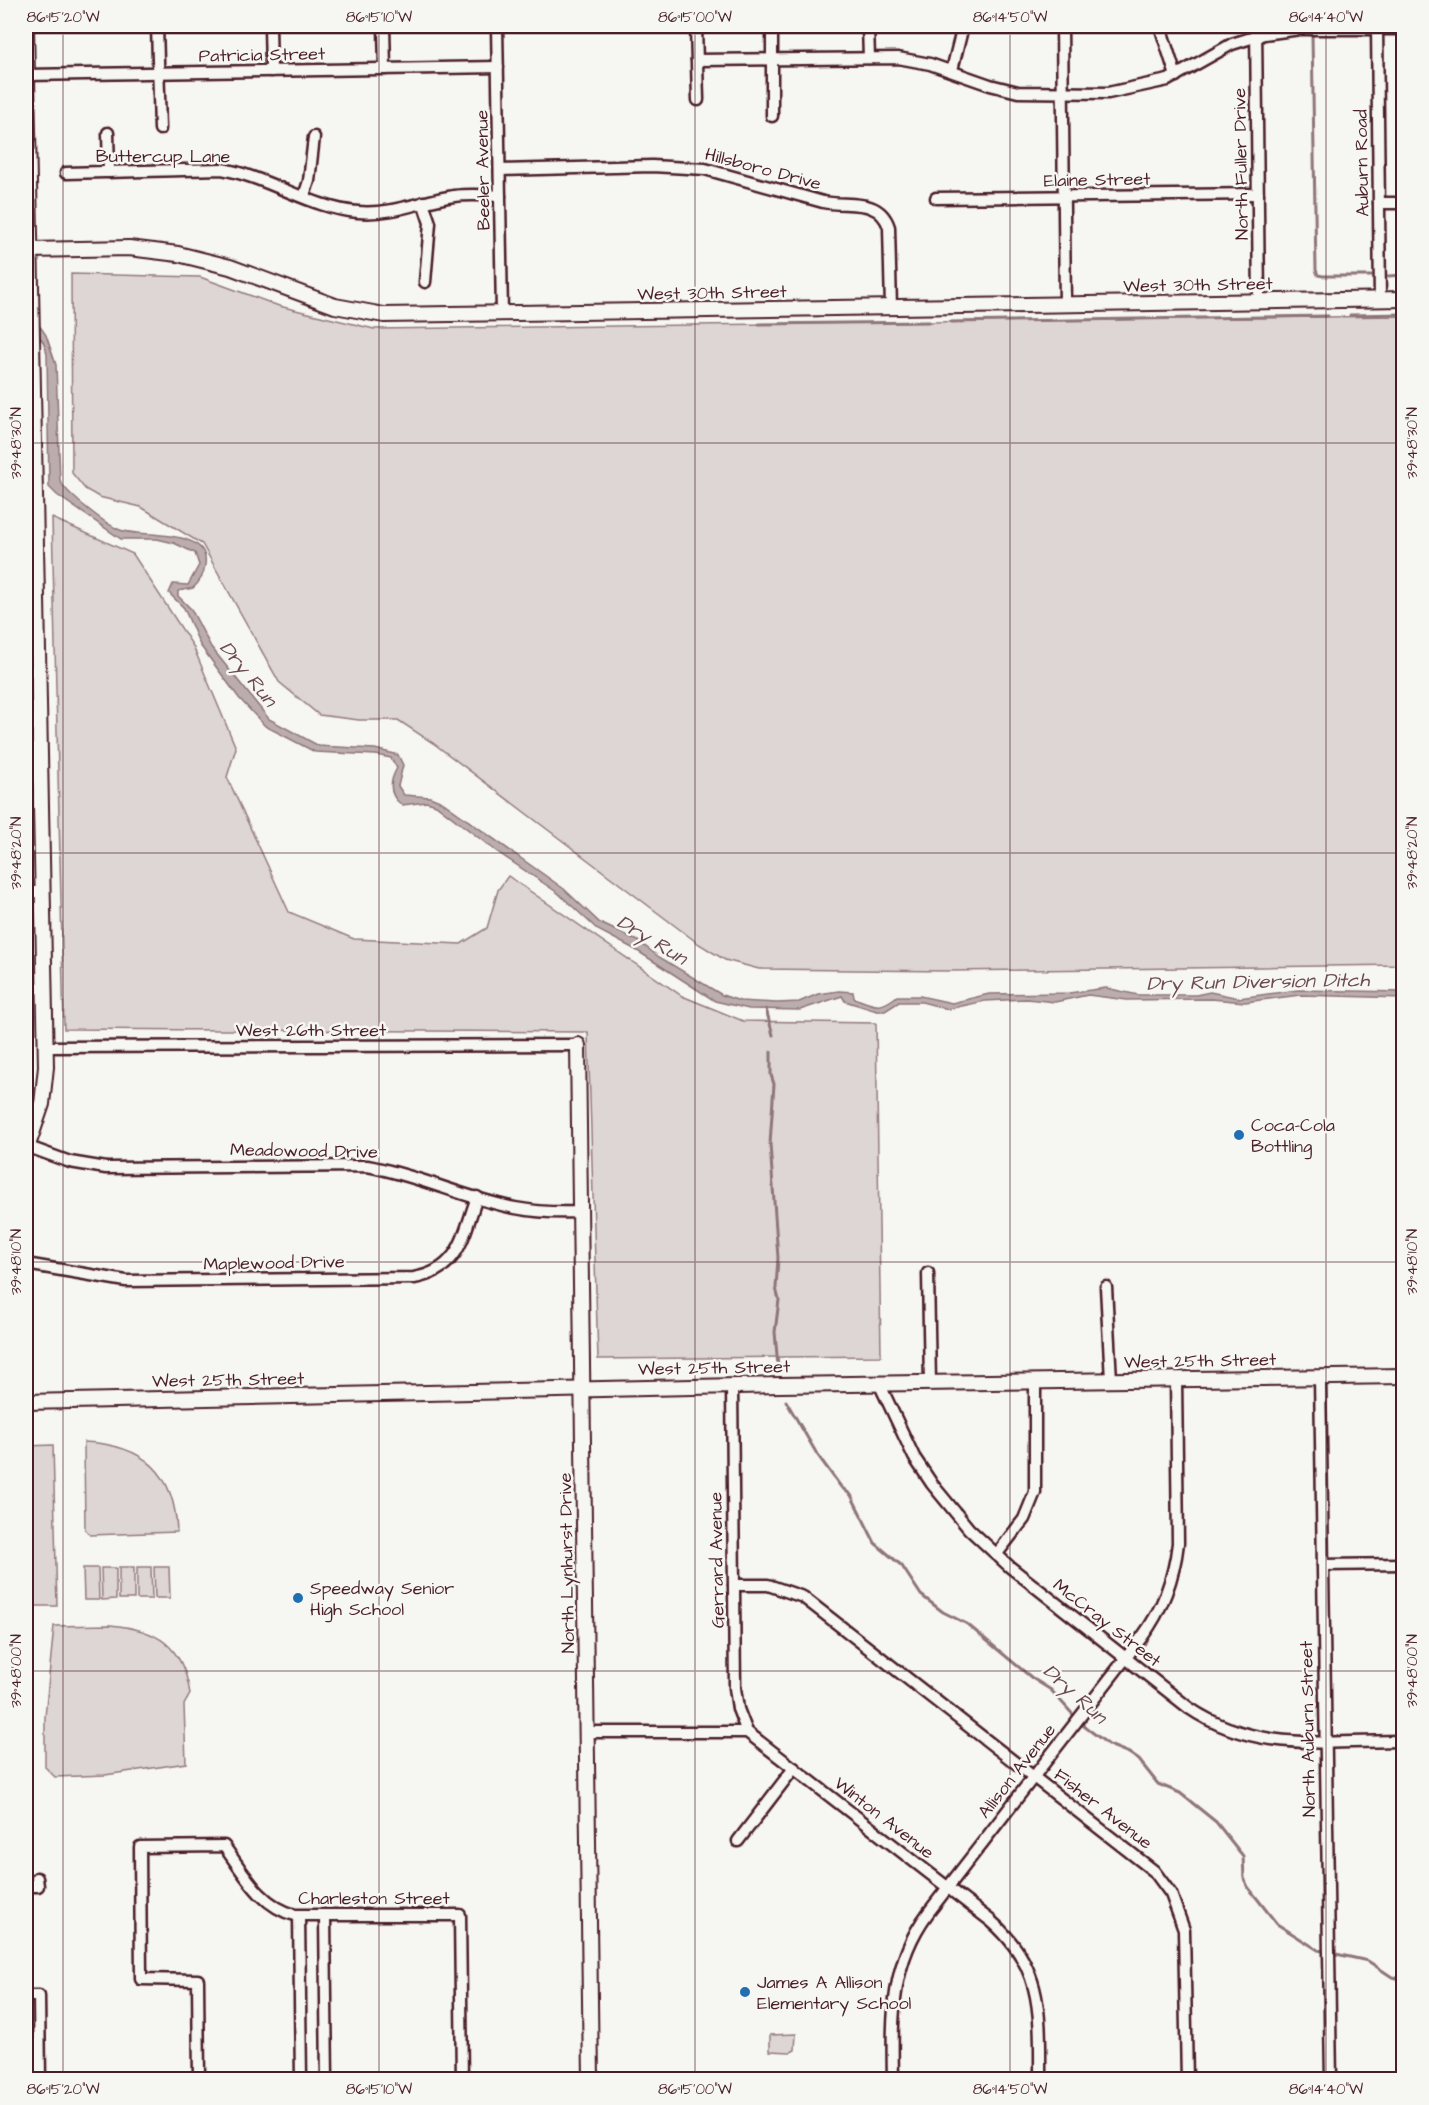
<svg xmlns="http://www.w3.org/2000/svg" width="1429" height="2105" font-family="'Architects Daughter',sans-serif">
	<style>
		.green { fill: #ddd6d5; stroke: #947a80; stroke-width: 1.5 }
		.water { fill: #bbadae; stroke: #8e747a; stroke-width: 1.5 }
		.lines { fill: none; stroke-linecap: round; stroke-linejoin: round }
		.stream { stroke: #8e747a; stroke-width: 3 }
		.street-casing { stroke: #4a1f2b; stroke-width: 15 }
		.secondary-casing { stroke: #4a1f2b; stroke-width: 18 }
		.street { stroke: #f6f6f2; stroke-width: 10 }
		.secondary { stroke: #f6f6f2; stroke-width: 14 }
		.ticks { fill: none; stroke: #4a1f2b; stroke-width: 1.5; stroke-opacity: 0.45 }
		.poi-dot { fill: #1f6fb2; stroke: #f6f6f2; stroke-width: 2 }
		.labels { text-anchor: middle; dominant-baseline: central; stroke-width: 5; stroke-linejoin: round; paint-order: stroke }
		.street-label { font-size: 18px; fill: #4a1f2b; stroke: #f6f6f2 }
		.poi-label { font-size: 18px; fill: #4a1f2b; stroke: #f6f6f2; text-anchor: start }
		.water-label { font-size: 20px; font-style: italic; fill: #6c4a52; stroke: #f6f6f2 }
		.neatline { fill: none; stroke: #4a1f2b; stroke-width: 2 }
		.ticks-label { font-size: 15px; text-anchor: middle; fill: #4a1f2b }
	</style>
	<rect width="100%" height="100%" fill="#f6f6f2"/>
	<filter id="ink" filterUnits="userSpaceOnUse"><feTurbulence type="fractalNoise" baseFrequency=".0167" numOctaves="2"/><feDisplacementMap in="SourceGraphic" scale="12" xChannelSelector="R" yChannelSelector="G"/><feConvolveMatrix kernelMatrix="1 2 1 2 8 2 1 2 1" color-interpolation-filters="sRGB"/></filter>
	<g filter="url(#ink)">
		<g class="green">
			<polygon points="71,274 200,277 279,306 374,329 1403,316 1403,965 951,971 759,969 725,960 699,944 433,743 398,720 359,720 319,715 279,682 202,544 141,507 99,497 85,489 72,473"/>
			<polygon points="52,518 133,554 193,646 236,748 227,777 289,912 354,939 461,944 487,928 498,890 508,876 682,996 743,1021 876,1023 881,1356 598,1359 588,1032 64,1029"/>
			<path d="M84 1442C144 1445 175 1472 177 1532L90 1535 85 1529Z"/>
			<polygon points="53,1445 57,1606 26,1606 26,1446"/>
			<polygon points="134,1567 134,1599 119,1599 119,1567"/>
			<polygon points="137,1567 151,1567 152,1599 137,1599"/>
			<polygon points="154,1567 169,1567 170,1598 155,1598"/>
			<polygon points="83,1568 98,1568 99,1600 84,1600"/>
			<polygon points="101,1568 116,1568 116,1599 102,1600"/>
			<path d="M110 1625C157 1629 183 1645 190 1694L184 1705 186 1763 105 1775 55 1777 45 1767V1717L54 1626Z"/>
			<polygon points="796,2034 795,2050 791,2052 770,2051 770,2035"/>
		</g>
		<path class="water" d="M26 306 46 335 56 365 60 481C68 495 105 524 120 530 139 538 211 527 205 565 204 574 200 582 193 588L178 591V596L191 609 211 647 269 719 319 746 375 749 398 755 403 765 398 786 404 795 430 797 442 802 564 889 600 923 638 941 659 957 722 995 740 1001 777 1003 799 1002 818 994 839 991 853 992 854 998C875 1006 880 1010 897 996H920L952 1003 989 994 1069 993 1106 988 1138 995H1196L1210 992 1239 998 1298 990 1403 992V998L1300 995 1245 1002 1211 999 1127 1000 1088 995 1055 1002 1027 999 985 1001 948 1009 922 1002H899L885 1011H877L845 1001 842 996 800 1010 749 1009 715 1001 636 950 598 930 558 893 496 851 436 805 427 802 402 805C388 795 389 782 397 768L391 758 376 755 315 752 265 726 239 698 200 645 184 608 169 593 173 584 188 585 199 565 195 553 174 543 157 539H121L57 495 49 487 47 354C44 333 26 328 26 306Z"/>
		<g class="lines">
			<g class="stream">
				<polyline points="1312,35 1316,270 1318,275 1323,276 1371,276"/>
				<polyline points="1388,276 1404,275"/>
				<polyline points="1350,315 1404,314"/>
				<polyline points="951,322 1328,316"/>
				<polyline points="759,324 929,322"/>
				<polyline points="766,1009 773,1035"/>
				<polyline points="771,1052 771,1075 774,1084 770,1144 778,1258 776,1288 779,1300 775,1332 778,1367"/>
				<polyline points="786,1401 817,1454 841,1487 851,1495 875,1543 902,1566 921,1595 943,1612 967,1624 1032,1678 1051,1690 1076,1718"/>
				<polyline points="1080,1723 1109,1745 1129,1753 1139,1760 1158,1784 1180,1793 1216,1822 1243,1856 1244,1878 1248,1887 1277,1924 1318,1950 1368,1961 1392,1977 1404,1980"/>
			</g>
			<defs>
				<g id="street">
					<polyline points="157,26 160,129"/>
					<polyline points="270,26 271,71"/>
					<polyline points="384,26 385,69"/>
					<polyline points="497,26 502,314"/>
					<polyline points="696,26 698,100"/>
					<polyline points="772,26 772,116"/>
					<polyline points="868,26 869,58"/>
					<polyline points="1062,26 1065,305"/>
					<polyline points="1160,26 1176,76"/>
					<polyline points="1256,26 1259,302"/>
					<polyline points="1377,26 1380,300"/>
					<polyline points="697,60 898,58 930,64 990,85 1018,92 1108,93 1168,80 1232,44 1264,34 1300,29 1404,29"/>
					<polyline points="952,70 963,26"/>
					<polyline points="27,75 498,67"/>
					<polyline points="108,133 109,172"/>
					<path d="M500 170 652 166 705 169 823 202C848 207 879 197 889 227L891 308"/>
					<path d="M66 173 222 169C268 177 313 209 358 212 392 215 421 201 454 196 468 194 485 195 500 196"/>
					<polyline points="304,196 309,181 314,137"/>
					<polyline points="936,198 1258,194"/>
					<polyline points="423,202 430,223 425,282"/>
					<polyline points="1379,203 1404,203"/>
					<polyline points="26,671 38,671"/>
					<polyline points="26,892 42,892"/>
					<polyline points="45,1047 578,1045"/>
					<path d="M26 1146 70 1162 106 1168 367 1166C418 1175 464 1198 515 1208 536 1212 558 1213 580 1212"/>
					<path d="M26 1264 126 1281 414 1278C460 1270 463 1236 477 1197"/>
					<polyline points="928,1273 930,1383"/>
					<polyline points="1106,1287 1111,1380"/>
					<polyline points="1320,1377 1331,2080"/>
					<path d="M879 1383 914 1457 932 1484 969 1529 1010 1567 1189 1708C1255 1753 1327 1741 1404 1741"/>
					<polyline points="732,1386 735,1688 738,1709 747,1732"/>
					<polyline points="996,1555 1024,1519 1035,1492 1035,1382"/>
					<polyline points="1323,1565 1404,1564"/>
					<polyline points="734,1585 768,1585 803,1597 1154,1871 1171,1894 1184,1930 1187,2080"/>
					<path d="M586 1732H747L991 1921C1044 1967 1040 2016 1040 2080"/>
					<polyline points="738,1841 794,1768"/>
					<polyline points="26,1886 38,1886 37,1878"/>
					<polyline points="299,1916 301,2080"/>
					<polyline points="325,1917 327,2080"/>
					<polyline points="26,1996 39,1996 40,2080"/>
					<path d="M199 2080 198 1980 141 1979 140 1847 224 1846C244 1873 260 1906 295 1915H460L462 2080"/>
					<path d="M893 2080C892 2019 890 1964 928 1913L1142 1637C1163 1609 1174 1578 1178 1543L1176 1379"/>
				</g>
				<g id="secondary">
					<polyline points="30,250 129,248 178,254 230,267 335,306 384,315 1404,299"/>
					<polyline points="578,1045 591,2080"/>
					<polyline points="26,1151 42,1104 46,1067 26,26"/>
					<polyline points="26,1402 781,1385 1404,1376"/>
				</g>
			</defs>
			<use href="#street" class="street-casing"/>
			<use href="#secondary" class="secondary-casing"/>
			<use href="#street" class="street"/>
			<use href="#secondary" class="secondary"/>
		</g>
	</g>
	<path class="ticks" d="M63 26V2080M379 26V2080M695 26V2080M1010 26V2080M1326 26V2080M26 34H1404M26 443H1404M26 853H1404M26 1262H1404M26 1671H1404"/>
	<g class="poi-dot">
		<circle cx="1239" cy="1135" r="6"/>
		<circle cx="298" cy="1598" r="6"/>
		<circle cx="745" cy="1992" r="6"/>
	</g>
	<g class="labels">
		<g class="street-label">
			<text transform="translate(262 55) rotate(-1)">Patricia Street</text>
			<text x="163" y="156">Buttercup Lane</text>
			<text transform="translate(1362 163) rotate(-91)">Auburn Road</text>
			<text transform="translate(1241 164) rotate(-91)">North Fuller Drive</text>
			<text transform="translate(763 169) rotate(15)">Hillsboro Drive</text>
			<text transform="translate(483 170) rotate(-91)">Beeler Avenue</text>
			<text transform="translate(1097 180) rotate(-1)">Elaine Street</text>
			<text transform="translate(1198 285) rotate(-1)">West 30th Street</text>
			<text transform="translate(712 293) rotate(-1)">West 30th Street</text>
			<text x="311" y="1030">West 26th Street</text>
			<text transform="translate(304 1151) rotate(1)">Meadowood Drive</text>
			<text transform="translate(274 1263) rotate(-1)">Maplewood Drive</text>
			<text transform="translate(1200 1361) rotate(-1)">West 25th Street</text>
			<text transform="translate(714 1368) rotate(-1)">West 25th Street</text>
			<text transform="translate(228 1380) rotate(-1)">West 25th Street</text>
			<text transform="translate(717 1560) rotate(-91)">Gerrard Avenue</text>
			<text transform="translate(567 1563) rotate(-91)">North Lynhurst Drive</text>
			<text transform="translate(1107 1623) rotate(38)">McCray Street</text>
			<text transform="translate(1308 1729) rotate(-91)">North Auburn Street</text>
			<text transform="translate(1017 1771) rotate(-52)">Allison Avenue</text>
			<text transform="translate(1103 1809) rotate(38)">Fisher Avenue</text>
			<text transform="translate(884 1818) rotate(38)">Winton Avenue</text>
			<text x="374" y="1898">Charleston Street</text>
		</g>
		<g class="poi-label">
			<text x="1251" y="1125">Coca-Cola<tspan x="1251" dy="21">Bottling</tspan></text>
			<text x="310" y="1588">Speedway Senior<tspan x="310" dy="21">High School</tspan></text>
			<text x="757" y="1982">James A Allison<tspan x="757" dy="21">Elementary School</tspan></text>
		</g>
		<g class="water-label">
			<text transform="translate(248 674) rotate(51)">Dry Run</text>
			<text transform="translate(652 940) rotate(31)">Dry Run</text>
			<text transform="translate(1258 982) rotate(-1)">Dry Run Diversion Ditch</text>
			<text transform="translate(1075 1694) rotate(42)">Dry Run</text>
		</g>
	</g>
	<rect width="1429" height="2105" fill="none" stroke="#f6f6f2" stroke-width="66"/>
	<rect x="33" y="33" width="1363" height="2039" class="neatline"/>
	<g class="ticks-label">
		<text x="63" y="22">86°15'20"W</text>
		<text x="379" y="22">86°15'10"W</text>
		<text x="695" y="22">86°15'00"W</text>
		<text x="1010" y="22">86°14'50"W</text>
		<text x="1326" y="22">86°14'40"W</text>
		<text transform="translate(16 443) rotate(-90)" y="5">39°48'30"N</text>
		<text transform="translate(1412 443) rotate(-90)" y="5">39°48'30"N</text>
		<text transform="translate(16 853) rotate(-90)" y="5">39°48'20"N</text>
		<text transform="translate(1412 853) rotate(-90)" y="5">39°48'20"N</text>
		<text transform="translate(16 1262) rotate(-90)" y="5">39°48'10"N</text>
		<text transform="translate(1412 1262) rotate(-90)" y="5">39°48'10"N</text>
		<text transform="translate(16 1671) rotate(-90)" y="5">39°48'00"N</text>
		<text transform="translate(1412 1671) rotate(-90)" y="5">39°48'00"N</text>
		<text x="63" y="2094">86°15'20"W</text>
		<text x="379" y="2094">86°15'10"W</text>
		<text x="695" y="2094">86°15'00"W</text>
		<text x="1010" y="2094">86°14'50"W</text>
		<text x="1326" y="2094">86°14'40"W</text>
	</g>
</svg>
